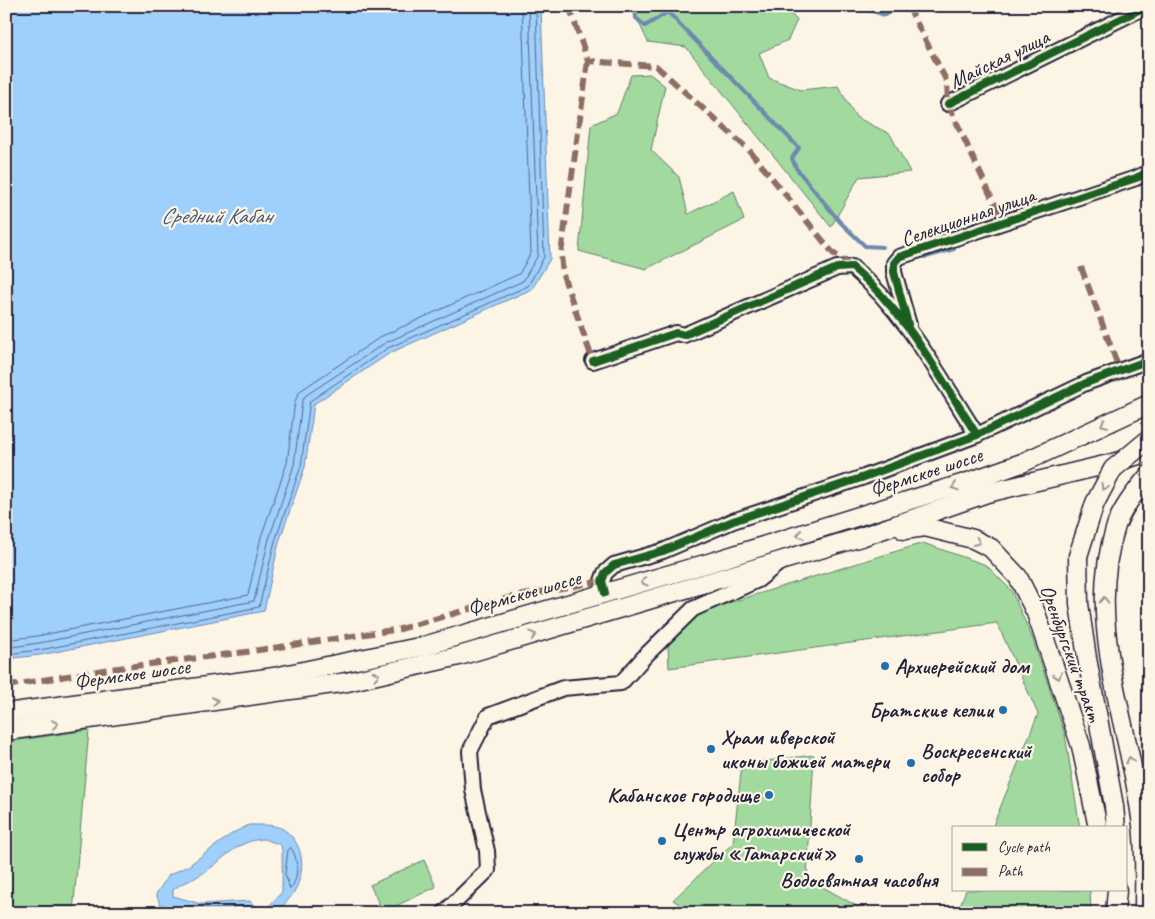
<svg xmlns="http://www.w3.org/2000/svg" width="1155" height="919" font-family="Caveat,sans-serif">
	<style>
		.green { fill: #a2d99e; stroke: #627e6c }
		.water { fill: #9fcffb; stroke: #6d8aae; fill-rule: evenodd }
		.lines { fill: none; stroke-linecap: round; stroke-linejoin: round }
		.shore { stroke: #546788; stroke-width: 1 }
		.stream { stroke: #6d8aae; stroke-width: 4 }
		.minor-casing { stroke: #22223b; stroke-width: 18 }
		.major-casing { stroke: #22223b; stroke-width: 21 }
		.minor { stroke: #fcf5e5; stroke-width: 14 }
		.major { stroke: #fcf5e5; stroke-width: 18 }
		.major-bridge-casing { stroke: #22223b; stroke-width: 21; stroke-linecap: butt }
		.major-bridge { stroke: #fcf5e5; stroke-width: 18 }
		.quiet { stroke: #8d6e63; stroke-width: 6; stroke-dasharray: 12 6; stroke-linecap: butt }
		.cycleway-casing { stroke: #fcf5e5; stroke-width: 11 }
		.cycleway { stroke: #1b5e20; stroke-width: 8 }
		.oneway { stroke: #9a9698 }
		.poi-dot { fill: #1f6fb2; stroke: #fcf5e5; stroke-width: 2 }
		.labels { text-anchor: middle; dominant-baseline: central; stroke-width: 4.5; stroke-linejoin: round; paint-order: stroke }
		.street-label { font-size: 21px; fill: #22223b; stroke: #fcf5e5 }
		.poi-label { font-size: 21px; font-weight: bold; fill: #22223b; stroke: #fcf5e5; text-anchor: start }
		.water-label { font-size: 22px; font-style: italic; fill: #485675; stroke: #fcf5e5 }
	</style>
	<rect width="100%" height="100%" fill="#fcf5e5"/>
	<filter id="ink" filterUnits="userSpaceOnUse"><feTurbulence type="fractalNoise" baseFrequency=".02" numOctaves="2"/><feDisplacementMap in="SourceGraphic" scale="10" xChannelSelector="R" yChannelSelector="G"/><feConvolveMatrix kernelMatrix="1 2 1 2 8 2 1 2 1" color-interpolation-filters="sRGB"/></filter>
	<g filter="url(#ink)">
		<g class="green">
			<polygon points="631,6 782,6 797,20 788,40 759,53 769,78 801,90 838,86 856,117 890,134 910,172 859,177 831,227 686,47 648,42"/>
			<polygon points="650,74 665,86 651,150 679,177 688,214 734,191 744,220 646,269 579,251 591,125 617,113 631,75"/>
			<polygon points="923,543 986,565 1011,590 1032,637 1065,734 1080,828 992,828 1038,714 997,623 669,668 667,622"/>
			<polygon points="89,730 73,913 6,913 6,742"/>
			<polygon points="814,755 807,878 869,913 692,913 673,900 733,843 742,764"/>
			<polygon points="424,860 436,887 383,912 370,885"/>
			<polygon points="966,890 1090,890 1091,913 957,913"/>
		</g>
		<g class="water">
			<polygon points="6,6 541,6 550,259 532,289 390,353 314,404 305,467 279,542 264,611 40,655 6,659"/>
			<path d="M249 825C259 825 274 824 283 829 315 850 302 898 273 912L189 913 160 904 156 894 169 875 188 866 233 833ZM264 839 281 845C283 850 282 885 282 892L268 907 255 906 250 901 201 904 173 896V890C181 883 191 881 200 875 223 862 235 840 264 839Z"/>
		</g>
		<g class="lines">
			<g class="shore">
				<polyline points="6,640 37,636 248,595 261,537 287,463 295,401 300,391 382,336 519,274 531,253 522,6"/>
				<polyline points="6,648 39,643 254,601 269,539 294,465 302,402 305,396 385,343 523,281 538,255 529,6"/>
				<polyline points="6,654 40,650 259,607 275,541 301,466 310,401 388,348 528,286 544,257 536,6"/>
				<path d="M291 848C299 858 299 880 290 889L285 874 288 850Z"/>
				<polyline points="187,913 189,907 213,909 247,906 259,912 271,913"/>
			</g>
			<g class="stream">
				<polyline points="635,6 636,18 645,26 668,12 799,148 792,158 796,168 840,222 865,246 882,247"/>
				<polyline points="777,6 860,7 885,15 898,6"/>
				<polyline points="918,255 926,257 954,249"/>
			</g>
			<defs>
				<g id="minor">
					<polyline points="948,104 1147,6"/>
					<polyline points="909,325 894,272 894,263 899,257 1136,178 1149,172"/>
					<path d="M593 361 676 333 684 335 837 268 852 267C906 312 939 376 977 435"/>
					<polyline points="605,593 602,581 605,573 614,565 663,551 733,521 864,477 977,435 1086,383 1149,360"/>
					<polyline points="444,913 488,870 487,851 473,790 470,751 488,716 563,688 621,683 646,655 693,609 758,580 779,563"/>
				</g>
				<g id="major">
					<polyline points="904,530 925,527 973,539 991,548 1018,577 1036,613 1081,746 1098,828"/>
					<polyline points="6,713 274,677 424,646 712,562 974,480 1022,463 1149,404"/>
					<polyline points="6,731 347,682 459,656 861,537 987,493 1109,464 1149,452"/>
					<polyline points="1114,806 1116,828"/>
					<polyline points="1115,913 1117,890"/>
					<path d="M1144 913C1144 882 1146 849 1141 818 1129 722 1084 622 1116 526 1122 508 1137 490 1149 475"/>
				</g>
			</defs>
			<use href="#minor" class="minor-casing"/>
			<use href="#major" class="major-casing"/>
			<use href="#minor" class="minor"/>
			<use href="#major" class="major"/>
			<defs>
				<polyline id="major-bridge" points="1114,806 1087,658 1079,604 1078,556 1095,503 1113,469 1149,439"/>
			</defs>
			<use href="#major-bridge" class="major-bridge-casing"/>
			<use href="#major-bridge" class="major-bridge"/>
			<g class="quiet">
				<polyline points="569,6 588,61 656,66 749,150 833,253 852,267"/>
				<polyline points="908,6 947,82 948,104 1003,222"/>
				<polyline points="588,61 561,254 563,275 593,361"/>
				<polyline points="1081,267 1120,371"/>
				<polyline points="6,686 110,669 246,652 400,629 512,597 602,581"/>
			</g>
			<defs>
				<g id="cycleway">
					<polyline points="948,104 1147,6"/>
					<polyline points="908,324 894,272 894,263 899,257 1136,178 1149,172"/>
					<path d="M593 361 676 333 684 335 837 268 852 267C906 312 939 376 977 435"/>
					<polyline points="605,593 602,581 605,573 614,565 663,551 733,521 864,477 977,435 1086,383 1149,360"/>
				</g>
			</defs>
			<use href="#cycleway" class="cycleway-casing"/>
			<use href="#cycleway" class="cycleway"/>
		</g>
		<defs><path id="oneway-chevron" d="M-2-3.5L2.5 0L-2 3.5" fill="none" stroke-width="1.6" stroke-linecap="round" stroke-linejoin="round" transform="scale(1.25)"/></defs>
		<g class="oneway">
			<use href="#oneway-chevron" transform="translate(1104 424) rotate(155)"/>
			<use href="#oneway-chevron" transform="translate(955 487) rotate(162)"/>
			<use href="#oneway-chevron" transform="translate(1104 487) rotate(120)"/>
			<use href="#oneway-chevron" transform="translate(800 535) rotate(163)"/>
			<use href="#oneway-chevron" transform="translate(977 542) rotate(25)"/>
			<use href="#oneway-chevron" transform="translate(644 582) rotate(164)"/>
			<use href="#oneway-chevron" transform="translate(1104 600) rotate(-89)"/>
			<use href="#oneway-chevron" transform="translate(533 635) rotate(-16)"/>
			<use href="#oneway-chevron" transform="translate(376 675) rotate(-13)"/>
			<use href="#oneway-chevron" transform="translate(1058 676) rotate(71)"/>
			<use href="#oneway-chevron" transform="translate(215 701) rotate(-8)"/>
			<use href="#oneway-chevron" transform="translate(55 724) rotate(-8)"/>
			<use href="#oneway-chevron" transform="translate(1130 760) rotate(-101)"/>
		</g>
	</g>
	<g class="poi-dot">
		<circle cx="885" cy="666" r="5"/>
		<circle cx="1003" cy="710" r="5"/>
		<circle cx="711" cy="749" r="5"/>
		<circle cx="911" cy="763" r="5"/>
		<circle cx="769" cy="795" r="5"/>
		<circle cx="662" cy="841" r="5"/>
		<circle cx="859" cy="859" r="5"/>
	</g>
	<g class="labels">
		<g class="street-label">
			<text transform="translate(999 59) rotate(-26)">Майская улица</text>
			<text transform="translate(968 217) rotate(-19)">Селекционная улица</text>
			<text transform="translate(926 472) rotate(-18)">Фермское шоссе</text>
			<text transform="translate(524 593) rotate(-16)">Фермское шоссе</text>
			<text transform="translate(1071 653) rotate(70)">Оренбургский тракт</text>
			<text transform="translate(132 674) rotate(-8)">Фермское шоссе</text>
		</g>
		<g class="poi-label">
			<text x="895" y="666">Архиерейский дом</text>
			<text x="993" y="710" text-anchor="end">Братские келии</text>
			<text x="721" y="737">Храм иверской<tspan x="721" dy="24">иконы божией матери</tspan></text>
			<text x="921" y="751">Воскресенский<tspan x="921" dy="24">собор</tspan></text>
			<text x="759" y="795" text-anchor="end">Кабанское городище</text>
			<text x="672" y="829">Центр агрохимической<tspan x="672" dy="24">службы «Татарский»</tspan></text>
			<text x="859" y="880" text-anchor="middle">Водосвятная часовня</text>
		</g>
		<g class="water-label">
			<text x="216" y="216">Средний Кабан</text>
		</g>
	</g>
	<rect width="1155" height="919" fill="none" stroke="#fcf5e5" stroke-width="25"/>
	<rect x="12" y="12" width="1130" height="894" fill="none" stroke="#22223b" stroke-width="2" filter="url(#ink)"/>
	<rect x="952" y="826" width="175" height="65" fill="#fcf5e5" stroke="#a5a1a1"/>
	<rect x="962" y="843" width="25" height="8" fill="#1b5e20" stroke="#a5a1a1"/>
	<text x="998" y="852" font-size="15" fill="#22223b">Cycle path</text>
	<rect x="962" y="868" width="25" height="8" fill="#8d6e63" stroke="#a5a1a1"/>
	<text x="998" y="876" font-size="15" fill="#22223b">Path</text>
</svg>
